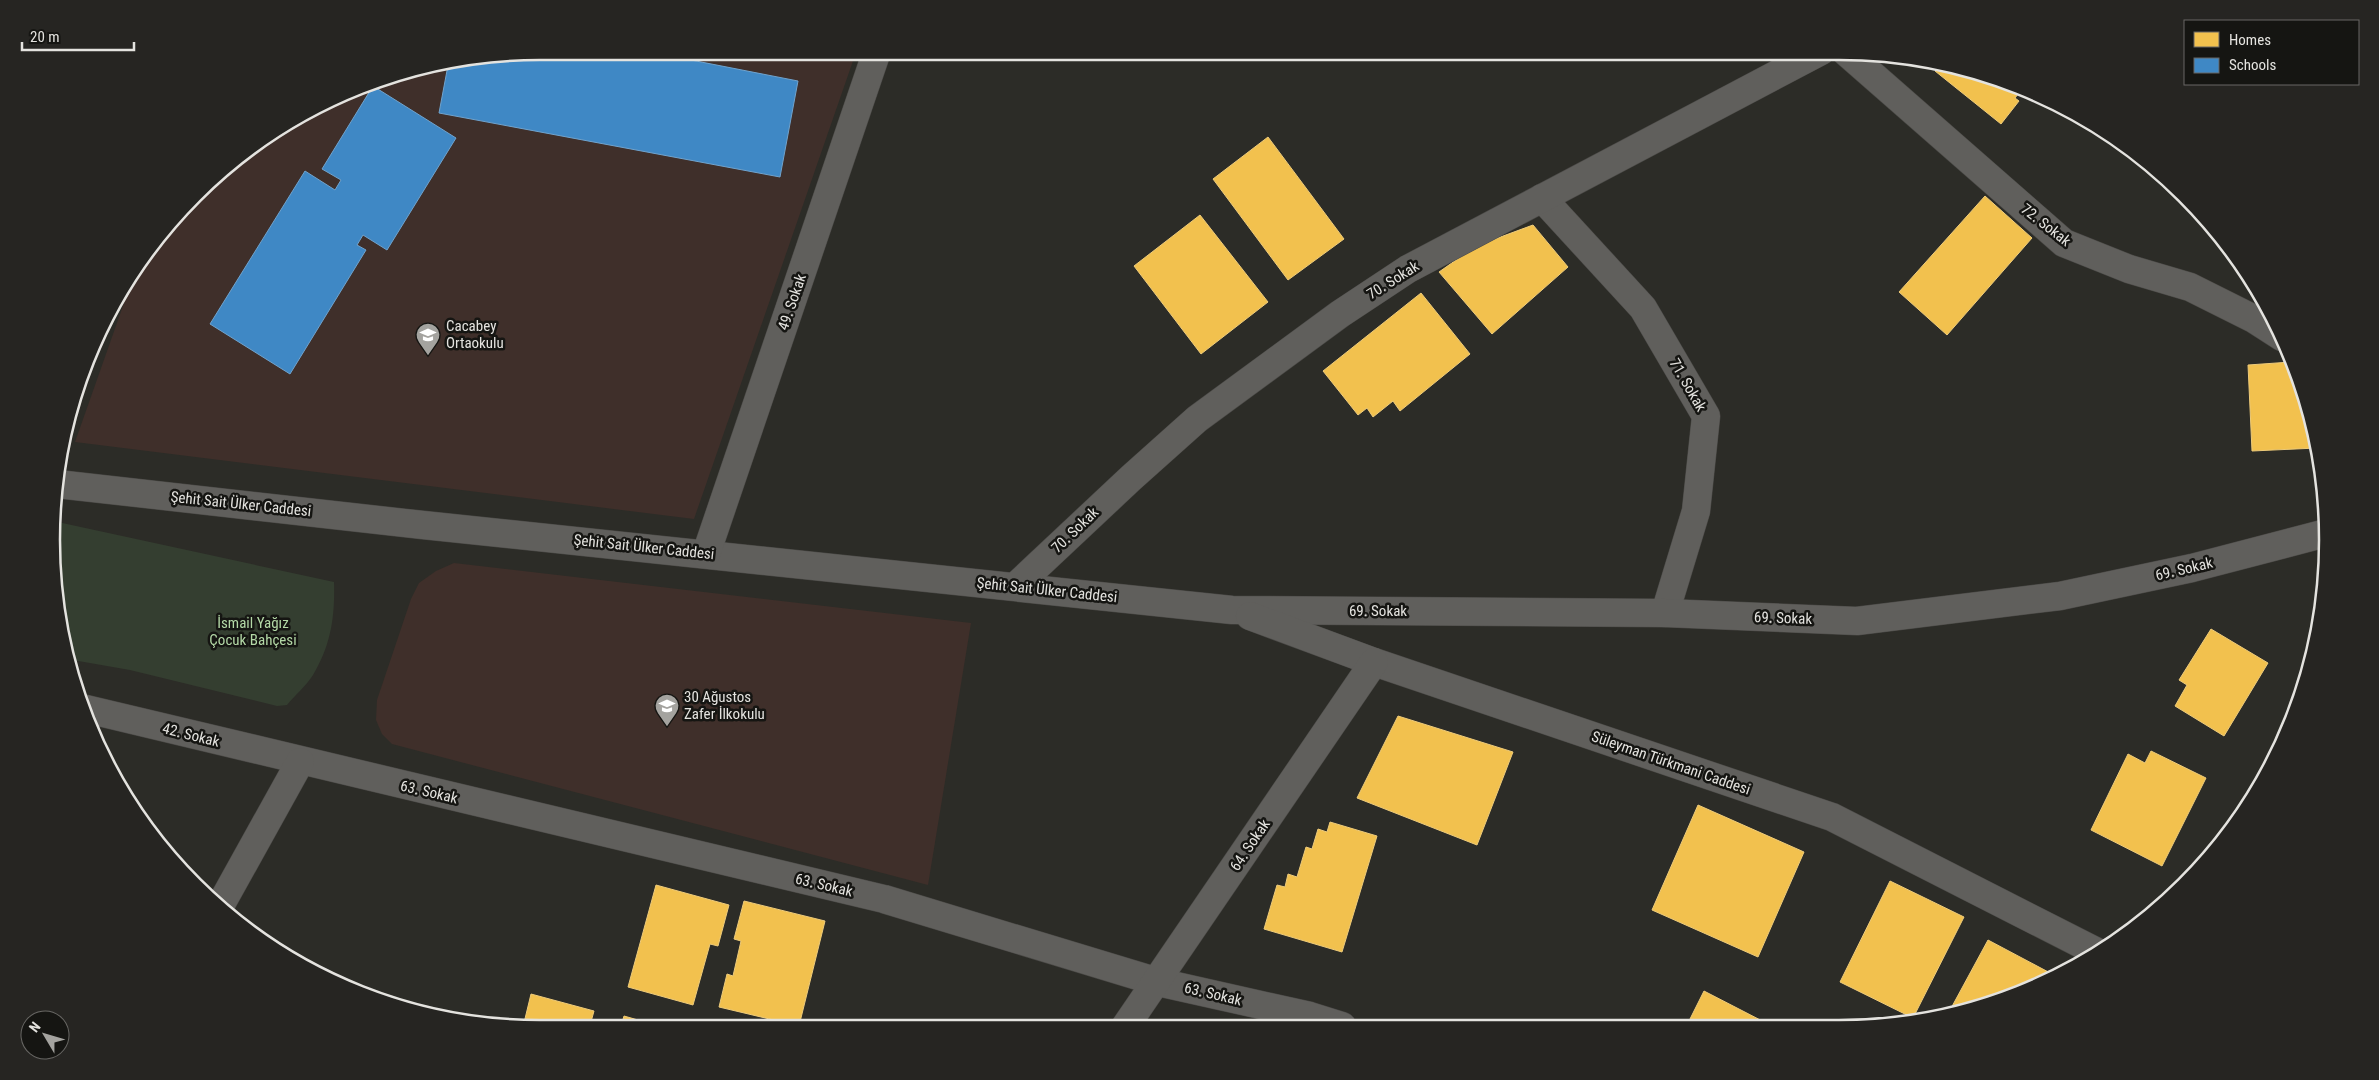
<svg xmlns="http://www.w3.org/2000/svg" width="2379" height="1080" font-family="'Roboto Condensed',sans-serif">
	<style>
		.education { fill: #3f2f2a }
		.green { fill: #343e30 }
		.homes { fill: #f2c14e; stroke: #eecb7a }
		.schools { fill: #3f88c5; stroke: #70a3cd }
		.lines { fill: none; stroke-linecap: round; stroke-linejoin: round }
		.minor-casing { stroke: #4a4946; stroke-width: 29 }
		.minor { stroke: #605f5c; stroke-width: 28 }
		.labels { text-anchor: middle; dominant-baseline: central; stroke-width: 5; stroke-linejoin: round; paint-order: stroke }
		.street-label { font-size: 15px; fill: #e4e3df; stroke: #151512 }
		.poi-label { font-size: 15px; fill: #e4e3df; stroke: #151512; text-anchor: start }
		.park-label { font-size: 15px; fill: #b3d8a6; stroke: #151512 }
		.rim { fill: none; stroke: #e4e3df; stroke-width: 2.5 }
	</style>
	<rect width="100%" height="100%" fill="#2c2c27"/>
	<g class="education">
		<polygon points="540,51 821,51 854,58 694,519 75,442 136,269 172,218 218,172 296,117 383,77 445,61"/>
		<polygon points="454,563 971,623 928,885 392,744 382,734 376,720 377,700 411,599 419,583 436,571"/>
	</g>
	<path class="green" d="M53 521 334 582C335 617 331 645 313 675 306 686 295 695 287 705L277 706 130 670 67 659C57 620 49 562 53 521Z"/>
	<g class="homes">
		<polygon points="1942,63 1996,77 2022,89 2015,98 2019,101 2001,124 1935,71"/>
		<polygon points="1268,137 1344,239 1288,280 1213,179"/>
		<polygon points="1985,196 2032,238 1947,335 1899,292"/>
		<polygon points="1200,215 1268,302 1201,354 1134,266"/>
		<polygon points="1533,225 1568,267 1492,334 1439,272 1476,246"/>
		<polygon points="1421,293 1470,354 1400,411 1393,401 1373,417 1367,408 1358,415 1323,371"/>
		<polygon points="2291,362 2311,414 2317,448 2252,451 2248,365"/>
		<polygon points="2211,629 2268,663 2224,736 2175,706 2187,685 2179,680"/>
		<polygon points="1398,716 1513,752 1477,845 1357,798"/>
		<polygon points="2151,751 2206,778 2162,866 2091,830 2128,754 2145,763"/>
		<polygon points="1698,805 1804,852 1758,957 1652,910"/>
		<polygon points="1330,822 1377,836 1342,952 1264,929 1277,885 1285,887 1288,874 1297,877 1306,847 1312,849 1318,829 1327,832"/>
		<polygon points="1890,881 1964,917 1913,1018 1840,982"/>
		<polygon points="656,885 729,905 718,946 710,944 693,1005 628,987"/>
		<polygon points="744,901 825,921 799,1026 719,1007 727,974 733,976 741,941 734,939"/>
		<polygon points="1988,940 2054,975 2026,991 1949,1012"/>
		<polygon points="1704,991 1770,1025 1687,1025"/>
		<polygon points="531,994 594,1011 589,1029 523,1027"/>
		<polygon points="624,1016 666,1028 620,1029"/>
	</g>
	<g class="schools">
		<polygon points="540,51 645,51 798,81 780,177 439,113 449,60"/>
		<polygon points="373,86 456,138 387,250 363,235 357,245 366,250 290,374 210,324 305,171 335,190 341,180 322,169"/>
	</g>
	<g class="lines">
		<defs>
			<g id="minor">
				<polyline points="1846,52 2064,243 2129,269 2190,287 2254,319 2282,337"/>
				<polyline points="1542,198 1643,308 1706,416 1696,511 1665,613"/>
				<polyline points="57,484 423,525 1232,610 1665,613 1857,621 2060,596 2192,568 2326,533"/>
				<polyline points="706,554 877,51"/>
				<polyline points="1016,586 1131,478 1197,419 1340,314 1408,269 1821,51"/>
				<polyline points="1250,616 1374,662 1832,817 2095,951"/>
				<polyline points="82,708 884,899 1158,982 1310,1016 1342,1026"/>
				<polyline points="220,906 300,762"/>
				<polyline points="1125,1027 1374,662"/>
			</g>
		</defs>
		<use href="#minor" class="minor-casing"/>
		<use href="#minor" class="minor"/>
	</g>
	<defs>
		<symbol id="school-pin" viewBox="-11 -11 22 30"><path d="M0 17L-7.5 6A9.5 9.5 0 1 1 7.5 6Z" fill="#a4a39f" stroke="#151512"/><path d="M0-5L7-2L0 1L-7-2ZM-4 1L0 2.5L4 1V4Q0 6-4 4Z" fill="#fff"/></symbol>
	</defs>
	<g fill-rule="evenodd">
		<use href="#school-pin" x="414" y="321" width="28" height="38"/>
		<use href="#school-pin" x="653" y="692" width="28" height="38"/>
	</g>
	<g class="labels">
		<g class="street-label">
			<text transform="translate(2046 225) rotate(38)">72. Sokak</text>
			<text transform="translate(1393 280) rotate(-32)">70. Sokak</text>
			<text transform="translate(792 302) rotate(-71)">49. Sokak</text>
			<text transform="translate(1688 385) rotate(60)">71. Sokak</text>
			<text transform="translate(241 504) rotate(6)">Şehit Sait Ülker Caddesi</text>
			<text transform="translate(1075 530) rotate(-44)">70. Sokak</text>
			<text transform="translate(644 547) rotate(6)">Şehit Sait Ülker Caddesi</text>
			<text transform="translate(2184 569) rotate(-13)">69. Sokak</text>
			<text transform="translate(1047 590) rotate(6)">Şehit Sait Ülker Caddesi</text>
			<text x="1378" y="611">69. Sokak</text>
			<text transform="translate(1783 618) rotate(2)">69. Sokak</text>
			<text transform="translate(191 735) rotate(14)">42. Sokak</text>
			<text transform="translate(1671 763) rotate(19)">Süleyman Türkmani Caddesi</text>
			<text transform="translate(429 792) rotate(13)">63. Sokak</text>
			<text transform="translate(1250 845) rotate(-56)">64. Sokak</text>
			<text transform="translate(824 885) rotate(13)">63. Sokak</text>
			<text transform="translate(1213 994) rotate(13)">63. Sokak</text>
		</g>
		<g class="poi-label">
			<text x="446" y="326">Cacabey<tspan x="446" dy="17">Ortaokulu</tspan></text>
			<text x="684" y="697">30 Ağustos<tspan x="684" dy="17">Zafer İlkokulu</tspan></text>
		</g>
		<g class="park-label">
			<text x="253" y="623">İsmail Yağız<tspan x="253" dy="17">Çocuk Bahçesi</tspan></text>
		</g>
	</g>
	<path d="M0 0H2379V1080H0ZM540 60H1839A480 480 0 0 1 2319 540V540A480 480 0 0 1 1839 1020H540A480 480 0 0 1 60 540V540A480 480 0 0 1 540 60Z" fill="#262522" fill-rule="evenodd"/>
	<path class="rim" d="M540 60H1839A480 480 0 0 1 2319 540V540A480 480 0 0 1 1839 1020H540A480 480 0 0 1 60 540V540A480 480 0 0 1 540 60Z"/>
	<rect x="2184" y="20" width="175" height="65" fill="#151512" stroke="#686764"/>
	<rect x="2194" y="32" width="25" height="15" fill="#f2c14e" stroke="#686764"/>
	<text x="2229" y="45" font-size="15" fill="#e4e3df">Homes</text>
	<rect x="2194" y="58" width="25" height="15" fill="#3f88c5" stroke="#686764"/>
	<text x="2229" y="70" font-size="15" fill="#e4e3df">Schools</text>
	<g transform="translate(45 1035) rotate(308)"><circle r="24" fill="#151512" stroke="#686764"/>
	<path d="M0-4L9 19L0 12L-9 19Z" fill="#a4a39f"/>
	<text y="-8" font-size="14" font-weight="bold" text-anchor="middle" fill="#e4e3df">N</text>
	</g>
	<path d="M22 42v8h112v-8" fill="none" stroke="#e4e3df" stroke-width="2.5"/>
	<text x="30" y="42" font-size="15" fill="#e4e3df" stroke="#151512" stroke-width="4" paint-order="stroke">20 m</text>
</svg>
